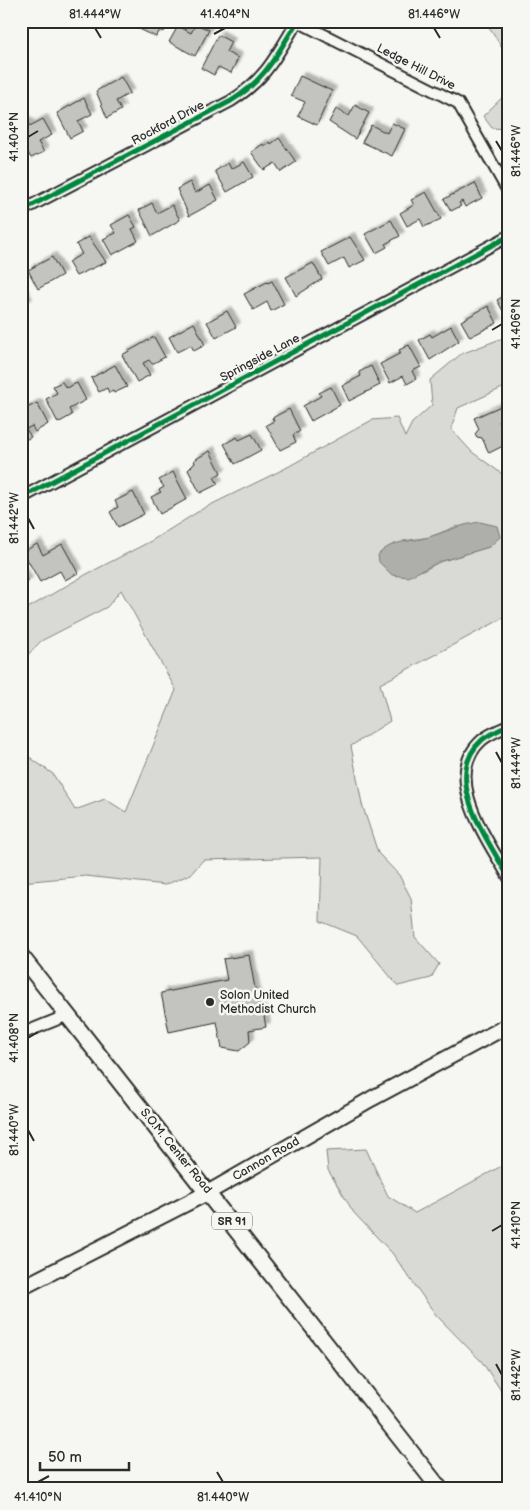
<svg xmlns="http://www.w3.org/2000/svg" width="530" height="1510" font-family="'Balsamiq Sans',sans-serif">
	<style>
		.green { fill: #d9d9d5; stroke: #828280; fill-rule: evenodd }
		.water { fill: #aeaeab; stroke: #7a7a78 }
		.building { fill: #c3c3c0; stroke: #2b2b2b; filter: url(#shadow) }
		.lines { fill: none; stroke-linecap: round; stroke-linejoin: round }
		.street-casing { stroke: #2b2b2b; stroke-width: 14 }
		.secondary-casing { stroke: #2b2b2b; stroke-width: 18 }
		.primary-casing { stroke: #2b2b2b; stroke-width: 19 }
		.street { stroke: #f6f6f2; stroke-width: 10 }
		.secondary { stroke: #f6f6f2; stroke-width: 14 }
		.primary { stroke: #f6f6f2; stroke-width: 15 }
		.cycleway-casing { stroke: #f6f6f2; stroke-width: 8 }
		.cycleway { stroke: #00873e; stroke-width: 5 }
		.ticks { fill: none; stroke: #2b2b2b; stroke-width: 2 }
		.poi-dot { fill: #2b2b2b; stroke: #f6f6f2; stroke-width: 2 }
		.labels { text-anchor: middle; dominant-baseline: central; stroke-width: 5; stroke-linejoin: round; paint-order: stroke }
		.shield { fill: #f6f6f2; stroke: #686867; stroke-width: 1 }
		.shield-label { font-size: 11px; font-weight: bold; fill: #2b2b2b }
		.street-label { font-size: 12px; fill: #2b2b2b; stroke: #f6f6f2 }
		.poi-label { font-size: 12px; fill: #2b2b2b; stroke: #f6f6f2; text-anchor: start }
		.neatline { fill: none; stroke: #2b2b2b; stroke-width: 2 }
		.ticks-label { font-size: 12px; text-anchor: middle; fill: #2b2b2b }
	</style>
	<defs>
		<filter id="shadow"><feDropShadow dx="4.5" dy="-4.5" stdDeviation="1" flood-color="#0004"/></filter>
	</defs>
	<rect width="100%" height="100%" fill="#f6f6f2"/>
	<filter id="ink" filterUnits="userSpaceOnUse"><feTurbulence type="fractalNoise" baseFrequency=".02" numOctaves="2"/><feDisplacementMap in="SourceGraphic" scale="10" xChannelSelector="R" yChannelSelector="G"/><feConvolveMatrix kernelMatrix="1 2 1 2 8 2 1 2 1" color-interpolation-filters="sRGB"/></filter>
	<g filter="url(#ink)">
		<g class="green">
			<polygon points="483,21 509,21 509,60 492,31"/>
			<polygon points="509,91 509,129 492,128 483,116"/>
			<path d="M503 338 509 339V385L458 408 451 429 472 452 509 479V615L380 684 390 721 351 746 362 804 378 853 399 875 411 898 415 937 439 964 431 978 398 986 357 936 320 921 322 857 203 860 191 874 165 885 86 876 21 882V751L53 774 75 810 105 799 126 812 176 690 121 590 107 607 41 641 21 662V612L85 575 151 541 204 508 284 469 372 420 397 418 405 437 412 423 432 405 430 380 461 354ZM457 526 489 547 439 562 423 571 403 541 430 537Z"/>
			<polygon points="366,1149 388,1196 415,1213 509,1162 509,1416 500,1389 482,1362 436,1315 392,1253 354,1213 328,1170 326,1151"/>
		</g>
		<path class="water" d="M480 522 497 526 500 537 489 547 439 562 408 577 392 575 379 562 378 555C393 538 413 543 432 536 451 530 459 525 480 522Z"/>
		<g class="building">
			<polygon points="131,21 166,21 168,23 164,32 160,30 156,37 129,24"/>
			<polygon points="196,24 209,30 195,56 169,42 178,26 191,33"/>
			<polygon points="218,35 231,42 226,52 238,58 231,73 218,67 214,75 201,68"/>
			<polygon points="300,76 332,91 317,125 298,116 305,102 291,96"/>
			<polygon points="121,77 130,93 116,101 121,110 107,118 96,91"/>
			<polygon points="84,98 92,114 78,121 83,131 70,138 57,113"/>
			<polygon points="355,105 369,113 355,139 329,122 336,109 349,116"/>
			<polygon points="43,119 52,135 38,142 44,152 31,158 21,141 21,124 27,121 30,126"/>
			<polygon points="392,123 405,129 392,156 362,142 371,125 387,133"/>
			<polygon points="279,138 296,162 281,172 275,163 264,170 251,152 263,144 264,146 270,142 271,144"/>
			<polygon points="244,162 253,177 227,192 215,171 228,163 231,169"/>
			<polygon points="190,182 195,193 210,185 218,200 189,216 177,189"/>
			<polygon points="475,183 482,198 465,207 462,201 459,203 461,206 451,211 444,199"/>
			<polygon points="426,192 441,219 424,227 420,219 407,226 400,213 414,205 411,200"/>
			<polygon points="152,203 157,213 172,205 180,220 152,236 139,210"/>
			<polygon points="129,215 136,227 132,229 138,241 112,255 103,239 116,233 111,225"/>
			<polygon points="391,220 400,236 385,244 387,247 376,253 365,234"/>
			<polygon points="89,237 106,262 76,276 68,262 82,254 76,244"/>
			<polygon points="350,237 365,260 349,268 344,258 329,266 321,252"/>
			<polygon points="52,257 62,275 38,289 28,270"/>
			<polygon points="313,263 322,279 296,296 286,277"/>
			<polygon points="272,281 284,304 271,311 267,302 253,310 244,294 267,282 268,283"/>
			<polygon points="21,291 28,303 21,307"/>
			<polygon points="509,293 509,308 503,311 497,300"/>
			<polygon points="488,306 497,323 470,337 461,321"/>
			<polygon points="227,311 236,327 216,338 207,322"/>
			<polygon points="194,323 205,345 194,351 191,345 177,352 169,337"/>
			<polygon points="451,326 459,341 430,360 419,340 430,334 432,337"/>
			<polygon points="154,337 165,357 152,364 149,360 143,363 150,375 137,382 122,355"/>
			<polygon points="409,345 421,367 412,371 416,379 407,384 403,376 390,383 380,364 401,353 399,350"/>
			<polygon points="115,365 127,387 114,393 113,391 109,393 107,388 99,392 91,378"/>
			<polygon points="371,366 380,385 349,401 342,386 361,376 359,372"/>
			<polygon points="62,382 66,388 77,383 86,400 69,409 72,415 58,423 46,399 57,393 53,386"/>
			<polygon points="331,387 340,405 311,421 303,406 321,396 319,393"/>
			<polygon points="37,403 48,424 35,432 32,426 26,429 31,437 21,442 21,411"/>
			<polygon points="501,406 507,418 499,421 509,443 489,453 482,438 477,437 475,434 479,429 474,418"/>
			<polygon points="289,409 300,431 293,435 296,442 280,450 266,425 274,421 272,418"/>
			<polygon points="252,434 261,450 235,464 224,444 237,437 239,440"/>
			<polygon points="210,451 221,473 214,477 218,484 200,493 188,470 195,463 194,460"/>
			<polygon points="173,472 187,499 160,514 151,497 161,492 159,490 164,487 159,480"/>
			<polygon points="133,492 144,514 118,527 110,512 118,507 115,501"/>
			<polygon points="37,544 43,555 62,544 78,573 65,580 60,571 40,582 23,552"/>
			<polygon points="21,569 28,582 21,586"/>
			<polygon points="249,955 259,1011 263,1011 266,1027 249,1030 250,1042 239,1051 222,1048 217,1022 169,1032 161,993 227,980 223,959"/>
		</g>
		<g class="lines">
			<defs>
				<g id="street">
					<polyline points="297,21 458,103 509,193"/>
					<path d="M21 211 231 101C266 79 276 56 297 22"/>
					<polyline points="21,498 509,236"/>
					<path d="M509 725C500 730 489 734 482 740 440 777 489 841 509 878"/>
					<polyline points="21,1034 68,1015"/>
				</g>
				<polyline id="secondary" points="21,1288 209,1192 371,1099 509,1025"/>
				<polyline id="primary" points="21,956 440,1489"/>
			</defs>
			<use href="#street" class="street-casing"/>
			<use href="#secondary" class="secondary-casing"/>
			<use href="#primary" class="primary-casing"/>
			<use href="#street" class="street"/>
			<use href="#secondary" class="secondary"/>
			<use href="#primary" class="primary"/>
			<defs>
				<g id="cycleway">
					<path d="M21 211 231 101C266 79 276 56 297 22"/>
					<polyline points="21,498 509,236"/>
					<path d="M509 725C500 730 489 734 482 740 440 777 489 841 509 878"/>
				</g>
			</defs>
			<use href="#cycleway" class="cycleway-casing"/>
			<use href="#cycleway" class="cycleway"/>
		</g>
	</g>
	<path class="ticks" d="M95 28 101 38M434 28 440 38M214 34 225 28M28 137 38 131M496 141 502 151M492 330 502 324M28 518 34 529M496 752 502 763M28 1038 38 1032M28 1130 34 1141M492 1231 502 1225M496 1364 502 1375M217 1472 223 1482M38 1482 49 1476"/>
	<circle class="poi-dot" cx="210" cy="1002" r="5"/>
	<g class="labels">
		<rect class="shield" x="212" y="1212.5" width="40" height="17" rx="4"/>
		<g class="shield-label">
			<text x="232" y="1221">SR 91</text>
		</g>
		<g class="street-label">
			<text transform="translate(416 67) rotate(27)">Ledge Hill Drive</text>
			<text transform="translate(168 123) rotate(-28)">Rockford Drive</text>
			<text transform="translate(260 358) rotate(-28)">Springside Lane</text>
			<text transform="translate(176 1151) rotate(51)">S.O.M. Center Road</text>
			<text transform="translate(266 1159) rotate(-30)">Cannon Road</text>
		</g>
		<g class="poi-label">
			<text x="220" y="995">Solon United<tspan x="220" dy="14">Methodist Church</tspan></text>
		</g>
	</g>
	<rect width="530" height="1510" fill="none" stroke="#f6f6f2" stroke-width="55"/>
	<path d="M40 1462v8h89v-8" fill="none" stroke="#2b2b2b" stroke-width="2.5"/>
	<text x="48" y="1462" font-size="15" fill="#2b2b2b" stroke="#f6f6f2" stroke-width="4" paint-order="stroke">50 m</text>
	<rect x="28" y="28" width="474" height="1454" class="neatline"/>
	<g class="ticks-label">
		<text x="95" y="18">81.444°W</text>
		<text x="225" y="18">41.404°N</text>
		<text x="434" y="18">81.446°W</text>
		<text transform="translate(14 137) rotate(-90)" y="4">41.404°N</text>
		<text transform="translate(516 151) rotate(-90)" y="4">81.446°W</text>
		<text transform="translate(516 324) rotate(-90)" y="4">41.406°N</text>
		<text transform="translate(14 518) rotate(-90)" y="4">81.442°W</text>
		<text transform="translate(516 763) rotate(-90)" y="4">81.444°W</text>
		<text transform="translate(14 1038) rotate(-90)" y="4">41.408°N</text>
		<text transform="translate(14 1130) rotate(-90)" y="4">81.440°W</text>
		<text transform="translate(516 1225) rotate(-90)" y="4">41.410°N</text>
		<text transform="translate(516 1375) rotate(-90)" y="4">81.442°W</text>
		<text x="38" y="1501">41.410°N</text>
		<text x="223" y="1501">81.440°W</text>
	</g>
</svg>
